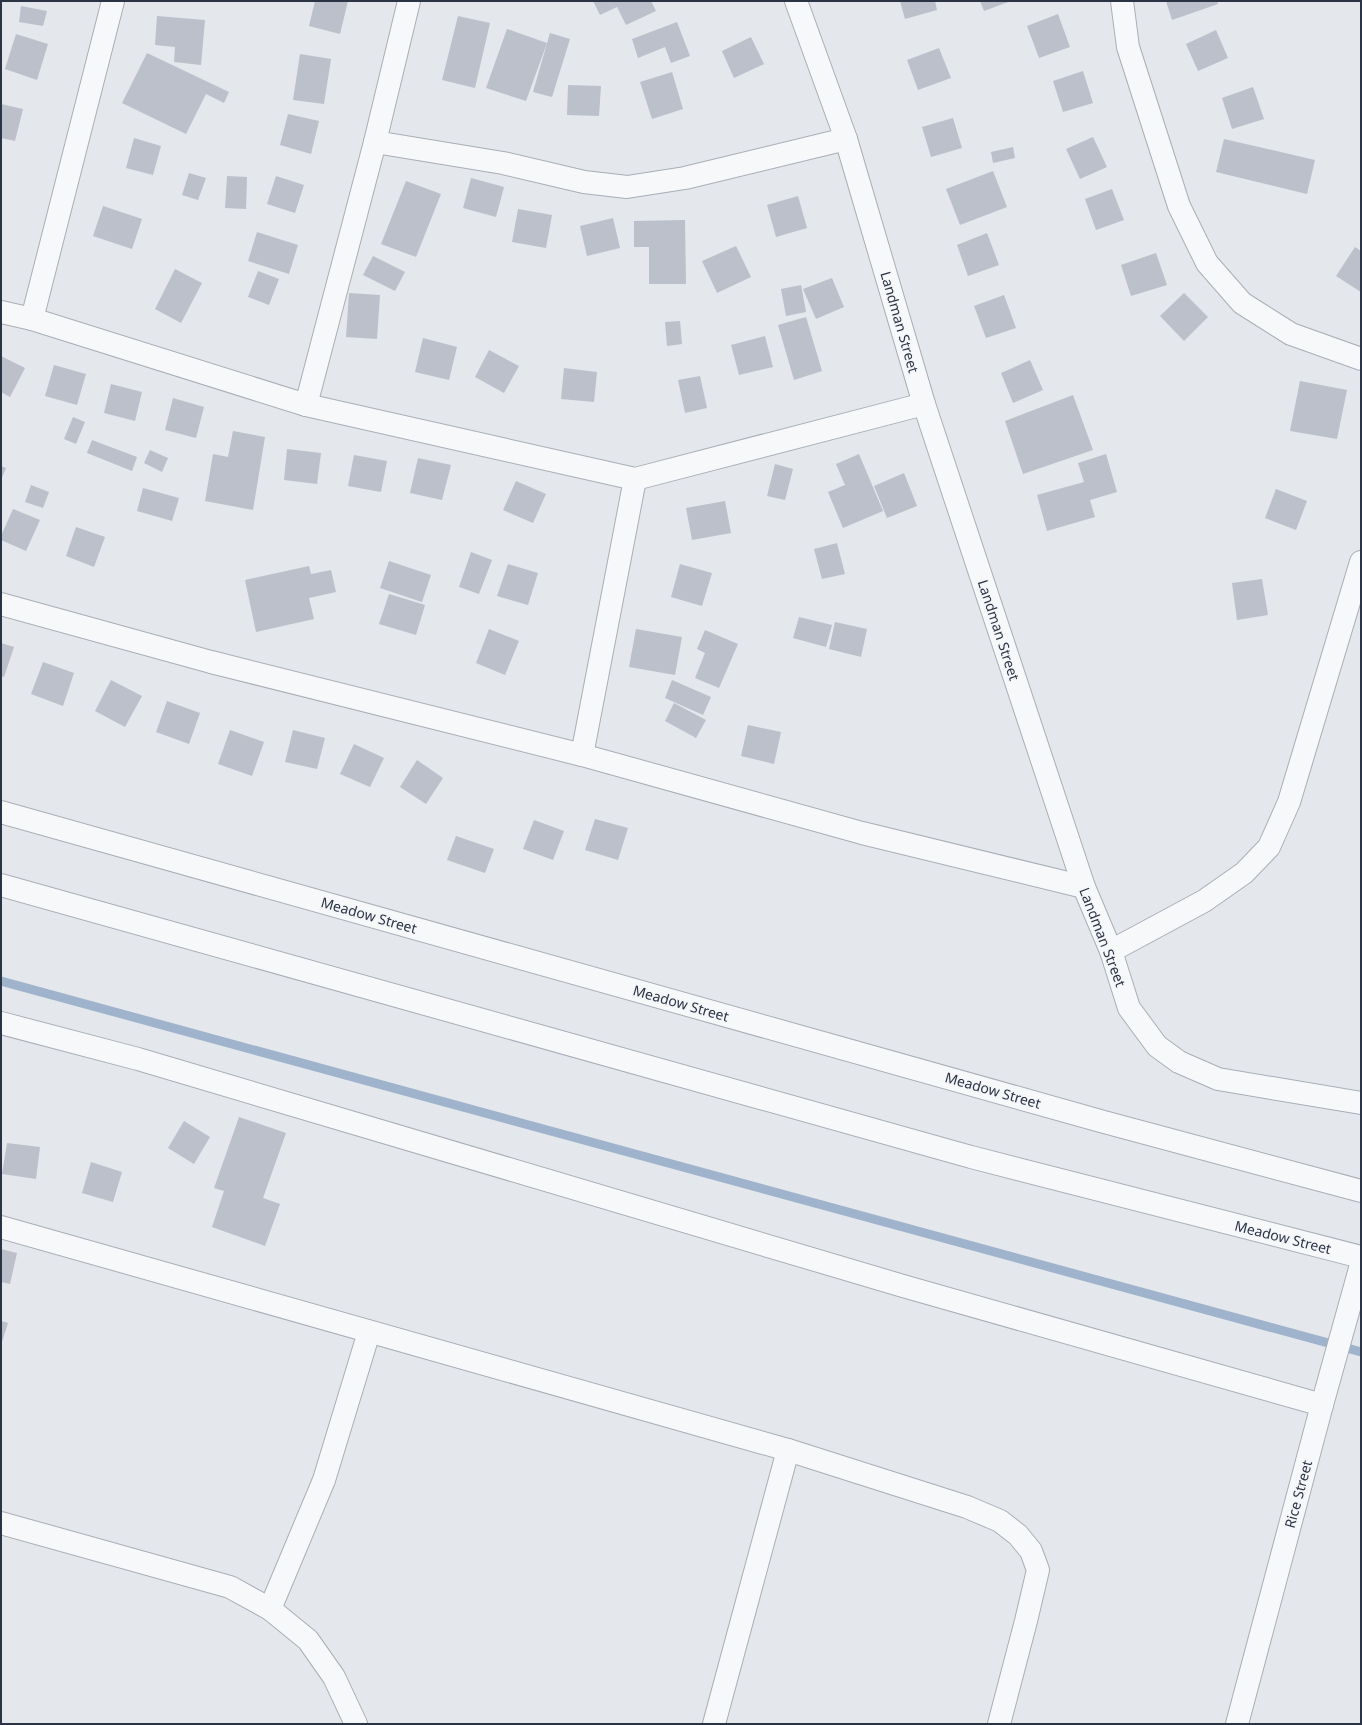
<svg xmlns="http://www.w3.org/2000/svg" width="1362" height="1725" font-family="'Noto Sans',sans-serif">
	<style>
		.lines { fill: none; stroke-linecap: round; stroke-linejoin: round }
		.stream { stroke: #9fb4cc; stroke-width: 9 }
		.building { fill: #bbc0ca }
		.minor-casing { stroke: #a9aeb7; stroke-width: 24 }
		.tertiary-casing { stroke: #a9aeb7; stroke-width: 24 }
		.minor { stroke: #f7f8fa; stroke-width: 22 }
		.tertiary { stroke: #f7f8fa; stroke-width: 22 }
		.labels { text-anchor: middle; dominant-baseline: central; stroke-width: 3; stroke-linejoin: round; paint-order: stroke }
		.street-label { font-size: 14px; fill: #2b3445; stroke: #f4f6f9 }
	</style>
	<rect width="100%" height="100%" fill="#e4e7ec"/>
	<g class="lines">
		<polyline class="stream" points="1,981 1361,1352"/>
	</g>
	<g class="building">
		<polygon points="315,1 348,1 340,34 309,26"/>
		<polygon points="593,1 651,1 656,11 626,25 617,7 600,15"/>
		<polygon points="900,1 935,1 937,10 905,19"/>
		<polygon points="980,1 1011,1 984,11"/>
		<polygon points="1166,1 1217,1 1218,4 1172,20"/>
		<polygon points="21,6 47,11 43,26 19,22"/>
		<polygon points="1058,14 1070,47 1039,58 1027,26"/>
		<polygon points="157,16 205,20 201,65 174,62 175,47 155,45"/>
		<polygon points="458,16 490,23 475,88 442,80"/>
		<polygon points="677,22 690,56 671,63 665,47 638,58 632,39"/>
		<polygon points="507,29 547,43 526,101 486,88"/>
		<polygon points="1216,30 1228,58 1198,71 1186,44"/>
		<polygon points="550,33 570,39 552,97 533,92"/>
		<polygon points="16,34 48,44 37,80 5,69"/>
		<polygon points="751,37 764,64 734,78 722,51"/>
		<polygon points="939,48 951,78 918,90 907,60"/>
		<polygon points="147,53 229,92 224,103 206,94 186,134 122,103"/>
		<polygon points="300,54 331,59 324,104 293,100"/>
		<polygon points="1083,71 1093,103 1063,112 1053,81"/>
		<polygon points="672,72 683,109 652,119 640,82"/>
		<polygon points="568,85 601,86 599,116 567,115"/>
		<polygon points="1253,87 1264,119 1232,129 1222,98"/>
		<polygon points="1,104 23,109 15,141 1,138"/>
		<polygon points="288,114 319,121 311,154 280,145"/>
		<polygon points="953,118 962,148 931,157 922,127"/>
		<polygon points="1093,137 1107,167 1080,179 1066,149"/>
		<polygon points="134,138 161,146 153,175 126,168"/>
		<polygon points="1224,139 1315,160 1307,194 1216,172"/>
		<polygon points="1013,147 1015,158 993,163 991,152"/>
		<polygon points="993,171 1007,207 960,225 946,189"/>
		<polygon points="189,173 206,178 198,200 182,195"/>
		<polygon points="227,176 247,177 246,209 225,208"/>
		<polygon points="276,176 304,185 295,213 267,204"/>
		<polygon points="471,178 504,187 496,217 463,208"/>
		<polygon points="406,181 441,194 416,257 381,244"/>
		<polygon points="1112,189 1124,220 1096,230 1085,199"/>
		<polygon points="798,196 807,228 776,237 767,205"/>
		<polygon points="103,206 142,219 132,249 93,236"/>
		<polygon points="518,209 552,215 546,248 512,242"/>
		<polygon points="613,218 620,248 587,256 580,226"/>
		<polygon points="685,220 686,284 649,284 649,247 634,247 634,221"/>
		<polygon points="257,232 298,245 289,274 248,261"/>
		<polygon points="987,233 999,265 968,276 957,245"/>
		<polygon points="736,246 751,277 717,293 702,261"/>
		<polygon points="1355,247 1361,251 1361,292 1336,276"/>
		<polygon points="1156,253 1167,285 1131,296 1121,265"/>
		<polygon points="373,256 405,272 395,291 363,275"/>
		<polygon points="175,269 202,283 181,323 155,309"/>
		<polygon points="258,271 279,279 269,305 248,297"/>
		<polygon points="832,278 844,307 816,319 803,289"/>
		<polygon points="801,285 806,312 786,316 781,289"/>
		<polygon points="349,293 380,295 377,339 346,337"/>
		<polygon points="1184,293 1208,317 1184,341 1160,316"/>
		<polygon points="1004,295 1016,328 986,338 974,306"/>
		<polygon points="806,317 822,371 794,380 778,325"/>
		<polygon points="680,321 682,344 667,346 665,322"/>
		<polygon points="765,336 773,367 739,375 731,345"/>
		<polygon points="423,338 457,347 449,380 415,372"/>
		<polygon points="489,350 519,366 504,393 475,377"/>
		<polygon points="1,356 25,368 10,397 1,392"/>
		<polygon points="1030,360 1043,390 1013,403 1001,373"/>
		<polygon points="54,365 86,374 77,405 45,396"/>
		<polygon points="564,368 597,372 594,402 561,399"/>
		<polygon points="700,376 707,408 685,413 678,380"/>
		<polygon points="1300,381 1347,390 1337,439 1290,431"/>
		<polygon points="111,384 142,392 135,421 104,413"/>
		<polygon points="1073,395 1093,450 1023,474 1005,421"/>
		<polygon points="173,398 204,407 196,438 165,430"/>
		<polygon points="73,417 85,422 76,444 64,439"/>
		<polygon points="233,431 265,437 253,510 205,501 213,454 228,457"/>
		<polygon points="92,440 137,457 132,471 87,453"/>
		<polygon points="287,449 321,453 317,484 284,480"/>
		<polygon points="150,450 168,458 162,472 144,463"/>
		<polygon points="859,454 883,511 843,528 828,492 845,485 836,464"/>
		<polygon points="1106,454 1117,492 1090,500 1095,517 1047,531 1037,495 1084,482 1078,463"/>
		<polygon points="354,455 387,461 381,492 348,486"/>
		<polygon points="418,458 451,465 442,500 410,493"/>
		<polygon points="775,464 793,469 785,500 767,496"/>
		<polygon points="1,466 6,468 1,480"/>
		<polygon points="904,473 917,506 887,518 874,486"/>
		<polygon points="516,481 546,494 533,523 503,510"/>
		<polygon points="31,485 49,492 43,508 25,502"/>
		<polygon points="143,488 179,498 172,521 137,511"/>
		<polygon points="1276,489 1307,501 1296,530 1265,518"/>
		<polygon points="725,501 731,533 692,540 686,508"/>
		<polygon points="13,509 40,520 26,551 1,540 1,536"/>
		<polygon points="76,527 105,537 94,567 66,556"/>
		<polygon points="837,543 845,574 822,579 814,549"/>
		<polygon points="471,552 492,560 479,594 459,587"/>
		<polygon points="389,561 431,575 422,602 380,588"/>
		<polygon points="508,564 538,573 528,605 497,596"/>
		<polygon points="680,564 712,573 702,606 671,597"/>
		<polygon points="309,566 311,574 331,570 336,592 309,598 314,619 256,632 245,580"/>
		<polygon points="1262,579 1268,615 1237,620 1232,583"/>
		<polygon points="389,594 425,605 416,635 379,624"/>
		<polygon points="799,617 832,625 826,647 793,638"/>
		<polygon points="835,622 867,629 861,657 829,649"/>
		<polygon points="489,629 519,641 505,675 476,663"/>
		<polygon points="636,629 682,637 675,675 629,667"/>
		<polygon points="705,630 738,644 719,688 695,678 705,653 697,649"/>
		<polygon points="1,643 14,647 4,677 1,676"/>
		<polygon points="43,662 74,673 63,706 31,694"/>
		<polygon points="111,680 142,696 125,727 95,711"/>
		<polygon points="672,680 711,697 703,715 665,698"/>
		<polygon points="167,701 200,713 189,744 156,732"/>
		<polygon points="674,703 706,720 696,738 665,721"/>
		<polygon points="748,725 781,732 774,764 741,756"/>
		<polygon points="230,730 264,742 252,776 218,764"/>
		<polygon points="293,730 325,738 317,769 285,762"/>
		<polygon points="354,744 384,758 370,787 340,774"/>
		<polygon points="417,760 443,778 426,804 400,787"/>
		<polygon points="595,819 628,828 618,860 585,850"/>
		<polygon points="534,820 564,831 553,860 523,849"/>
		<polygon points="456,836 494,849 485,873 447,860"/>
		<polygon points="239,1117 286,1133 263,1198 280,1204 265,1246 212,1227 224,1191 214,1188"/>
		<polygon points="184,1121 210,1137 194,1164 168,1148"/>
		<polygon points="7,1143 40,1147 36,1179 2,1174"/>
		<polygon points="91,1162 122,1172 113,1202 82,1193"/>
		<polygon points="1,1249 17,1253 10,1284 1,1282"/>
		<polygon points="1,1321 8,1323 1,1345"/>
	</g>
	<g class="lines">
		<defs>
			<g id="minor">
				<polyline points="796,1 846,139 924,404 1084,887 1111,951 1129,1008 1157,1046 1179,1062 1218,1079 1361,1103"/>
				<polyline points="1122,1 1128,47 1179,206 1207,263 1242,303 1291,334 1361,359"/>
				<polyline points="375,142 503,163 584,182 627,187 685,178 846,139"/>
				<polyline points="1,312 32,319 306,405 635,479 924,404"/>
				<polyline points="32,319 113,1"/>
				<polyline points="306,405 375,142 409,1"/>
				<polyline points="1,604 211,662 582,755 862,833 1084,887"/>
				<polyline points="582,755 635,479"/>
				<polyline points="1111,951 1204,901 1244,873 1269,847 1289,802 1361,562"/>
				<polyline points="1,1023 138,1059 903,1286 1322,1405"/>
				<polyline points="1,1227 788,1450 967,1507 1000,1521 1018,1535 1031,1551 1038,1570 1026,1621 999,1724"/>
				<polyline points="1,1523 230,1587 270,1609 308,1640 334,1677 356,1724"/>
				<polyline points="270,1609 324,1480 369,1332"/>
				<polyline points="714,1724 788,1450"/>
			</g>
			<g id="tertiary">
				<polyline points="1,812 1104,1122 1361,1191"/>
				<polyline points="1,885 971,1157 1361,1257"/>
				<polyline points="1237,1724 1322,1405 1361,1265"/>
			</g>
		</defs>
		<use href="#minor" class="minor-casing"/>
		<use href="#tertiary" class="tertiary-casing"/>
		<use href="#minor" class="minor"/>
		<use href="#tertiary" class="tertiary"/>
	</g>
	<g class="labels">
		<g class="street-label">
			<text transform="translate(900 322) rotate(74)">Landman Street</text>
			<text transform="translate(999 630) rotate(72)">Landman Street</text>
			<text transform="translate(369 915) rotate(16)">Meadow Street</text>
			<text transform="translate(1103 937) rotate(69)">Landman Street</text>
			<text transform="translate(681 1003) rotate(16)">Meadow Street</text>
			<text transform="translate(993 1090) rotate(16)">Meadow Street</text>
			<text transform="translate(1283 1237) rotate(14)">Meadow Street</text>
			<text transform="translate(1298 1494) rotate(-75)">Rice Street</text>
		</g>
	</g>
	<rect width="1362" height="1725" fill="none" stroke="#2b3445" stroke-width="4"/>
</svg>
